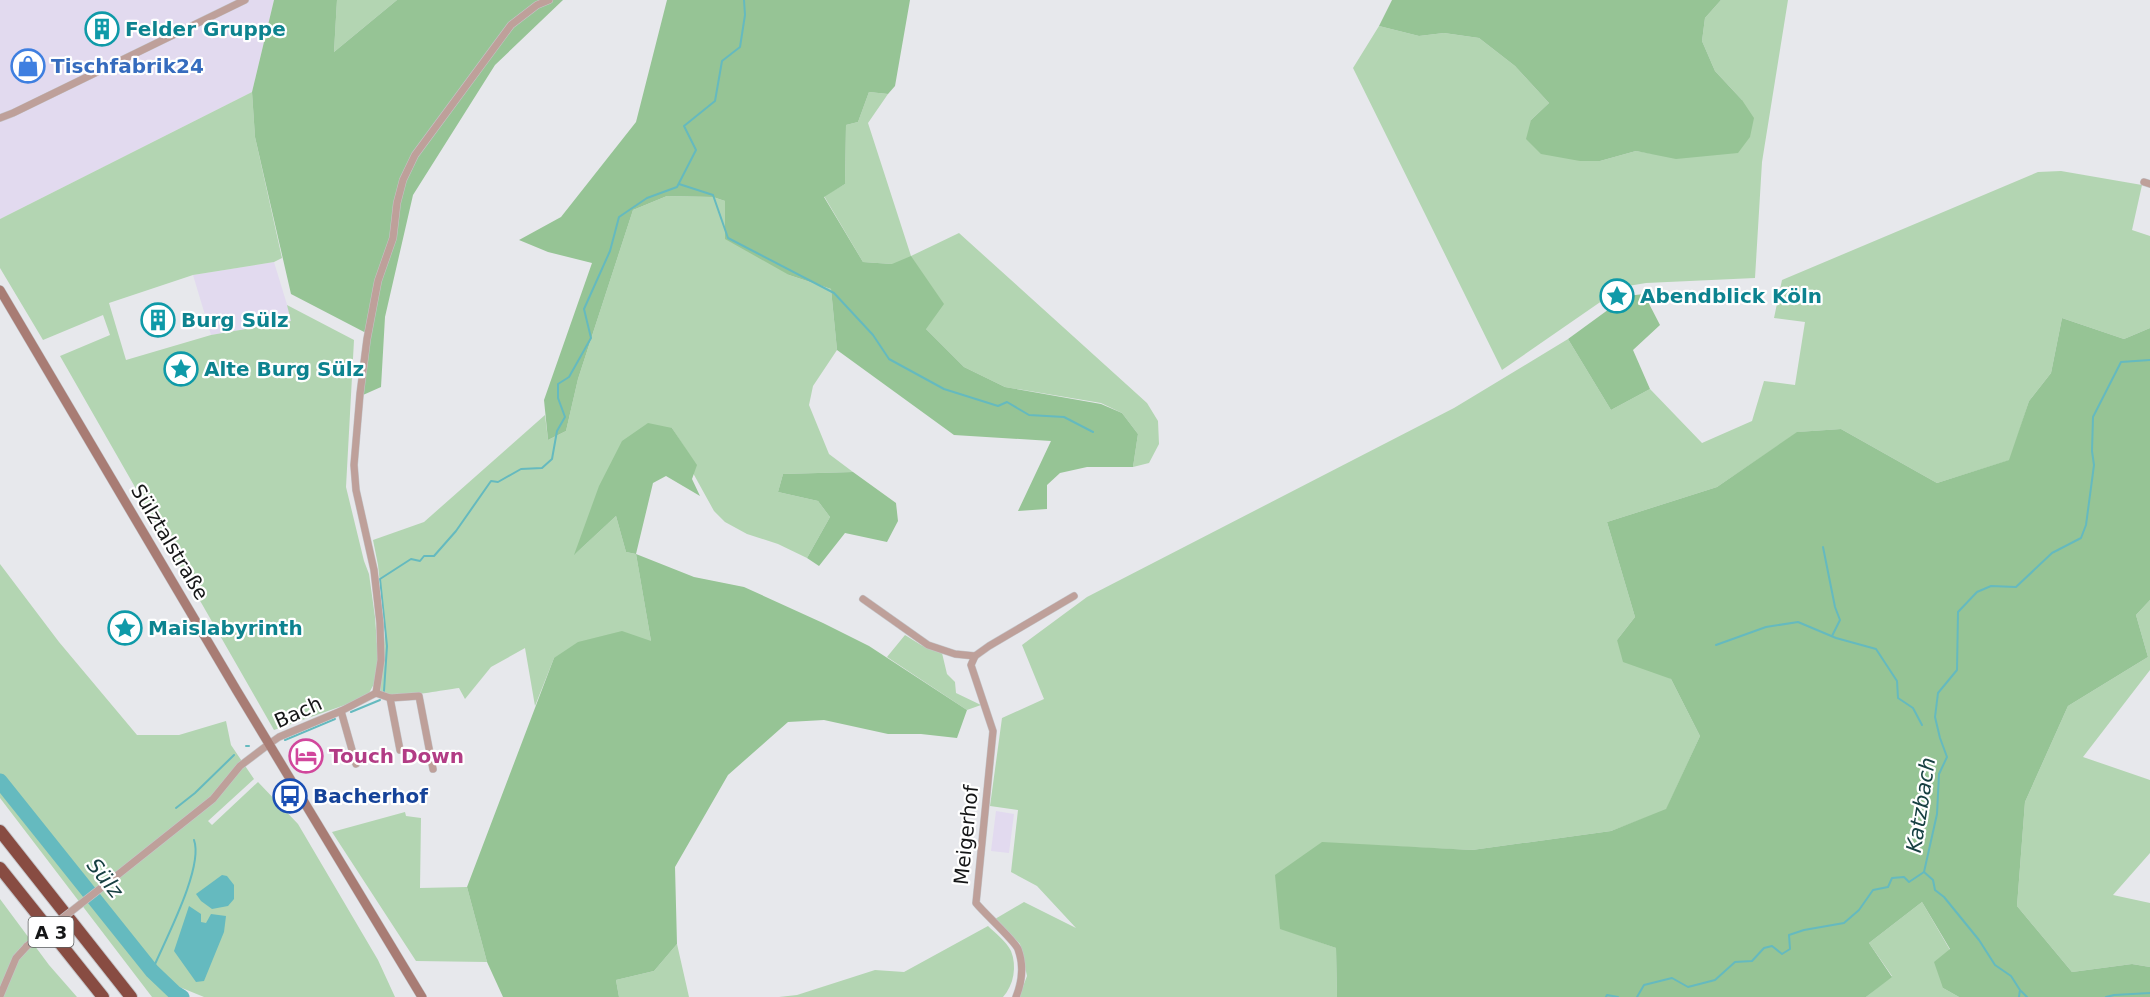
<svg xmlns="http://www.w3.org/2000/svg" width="2150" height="997" font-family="'DejaVu Sans',sans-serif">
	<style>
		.industrial { fill: #e2daef }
		.green { fill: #b3d5b2 }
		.forest { fill: #96c495 }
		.water { fill: #65babf }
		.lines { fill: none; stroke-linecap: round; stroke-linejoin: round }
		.stream { stroke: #65babf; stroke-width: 2 }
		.river { stroke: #65babf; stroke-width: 15 }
		.street-casing { stroke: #c5c6ca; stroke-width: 8 }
		.secondary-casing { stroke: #c5c6ca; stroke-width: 10 }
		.highway-casing { stroke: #c5c6ca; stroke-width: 14 }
		.street { stroke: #bea09a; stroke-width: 7 }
		.secondary { stroke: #a87c74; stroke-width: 9 }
		.highway { stroke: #884c42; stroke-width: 12 }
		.street-bridge-casing { stroke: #c5c6ca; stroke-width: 8; stroke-linecap: butt }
		.street-bridge { stroke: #bea09a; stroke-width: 7 }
		.labels { text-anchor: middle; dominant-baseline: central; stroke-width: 4.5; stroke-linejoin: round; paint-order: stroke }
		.shield { fill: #fff; stroke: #5b5c5d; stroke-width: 1.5 }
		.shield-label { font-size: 18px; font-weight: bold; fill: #151617 }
		.culture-label { font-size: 20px; font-weight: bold; fill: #0d838f; stroke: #fff; text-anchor: start }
		.shop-label { font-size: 20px; font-weight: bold; fill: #366cbe; stroke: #fff; text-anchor: start }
		.street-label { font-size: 20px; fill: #151617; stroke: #fff }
		.hotel-label { font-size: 20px; font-weight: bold; fill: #b23c85; stroke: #fff; text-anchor: start }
		.transit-label { font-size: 20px; font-weight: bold; fill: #164399; stroke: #fff; text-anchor: start }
		.water-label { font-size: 21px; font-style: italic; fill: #174042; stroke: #fff }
	</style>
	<rect width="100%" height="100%" fill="#e7e8ec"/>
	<g class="industrial">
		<polygon points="0,0 274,0 252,92 0,219"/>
		<polygon points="274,262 292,321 211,335 193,275"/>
		<polygon points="996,811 1014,814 1009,853 991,851"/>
	</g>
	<g class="green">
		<polygon points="337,0 397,0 334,52"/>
		<polygon points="1721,0 1788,0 1762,162 1755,278 1646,283 1622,287 1502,370 1353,68 1379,26 1419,36 1444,33 1479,38 1515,66 1549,103 1531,120 1600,161 1636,151 1654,154 1742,100 1715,71 1702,41 1705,18"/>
		<polygon points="252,92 255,137 282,258 274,262 193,275 109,303 126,360 211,335 291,321 287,305 354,340 346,487 364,561 369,574 375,617 378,658 374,684 369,693 359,700 274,730 60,356 110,335 103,315 43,340 0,268 0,219"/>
		<polygon points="869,92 888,94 868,123 911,256 959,233 1147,403 1158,421 1159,444 1149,463 1133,467 1138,434 1122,413 1101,403 1005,387 964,367 926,329 892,264 863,262 824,196 845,184 846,125 858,122"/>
		<polygon points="2061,171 2142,185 2132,230 2150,236 2150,328 2124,339 2062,318 2051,373 2029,401 2010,460 1937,483 1841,429 1798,432 1717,487 1607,522 1635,617 1617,640 1671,679 1700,736 1666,810 1611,831 1472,850 1321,843 1280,928 1336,948 1337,997 1019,997 1027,976 1020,944 995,919 1024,902 1076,928 1037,886 1011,872 1018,810 990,806 1002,718 1044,699 1022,645 1087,597 1454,408 1568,339 1611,410 1650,389 1702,443 1752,421 1764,381 1795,385 1805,322 1774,318 1782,280 2038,172"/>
		<path d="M667 196 713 197 725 201 789 275 831 289 837 350 813 386 809 405 829 454 853 472 783 474 778 492 818 501 830 517 807 558 778 544 747 534 725 522 714 511 693 473 696 465 672 428 575 554 616 516 626 552 636 554 651 641 554 658 535 706 525 648 491 667 465 699 459 688C441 690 394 701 380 691L385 632 378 565 373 540 424 522 545 415 548 440 566 431 578 379 633 210Z"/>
		<polygon points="0,564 59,642 137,735 179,735 226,721 231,745 254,779 208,821 212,825 258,782 298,824 378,960 395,997 204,997 177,986 178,997 152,997 0,798"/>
		<polygon points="2150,600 2150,670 2083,757 2150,780 2150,853 2113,895 2150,903 2150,967 2132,964 2072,972 2017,906 2025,802 2068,706 2148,657 2136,615"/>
		<polygon points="905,635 921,645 942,653 947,674 955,682 956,693 981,705 967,710 887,657"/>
		<polygon points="405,812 406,816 421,818 420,888 467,887 487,962 416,961 332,832"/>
		<polygon points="0,899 49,965 77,997 0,997"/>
		<polygon points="1922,902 1950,950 1943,988 1959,997 1866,997 1892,976 1869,943"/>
		<path d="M988 926C995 933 1007 942 1011 951 1017 966 1014 985 1003 997H779L797 995 875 970 904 972Z"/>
		<polygon points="677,944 689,997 619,997 616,980 654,971"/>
	</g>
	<g class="forest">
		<polygon points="274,0 337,0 334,52 397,0 563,0 495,65 413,195 385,317 381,387 363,395 368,334 291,294 255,137 252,92"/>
		<polygon points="667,0 910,0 895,86 888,94 869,92 858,122 846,125 845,184 824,197 863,262 892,264 911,256 944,304 926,329 964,367 1005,387 1101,404 1122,413 1138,434 1133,467 1087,467 1060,473 1047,485 1047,509 1018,511 1051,441 954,435 837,350 831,289 789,275 725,239 725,201 713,197 667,196 633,210 578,379 566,431 548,440 544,400 592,263 548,252 519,240 561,217 636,122"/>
		<polygon points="1392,0 1721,0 1705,18 1702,41 1715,71 1742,100 1754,118 1750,137 1738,153 1676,159 1636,151 1600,161 1580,161 1541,154 1526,139 1531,120 1549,103 1515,66 1479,38 1444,33 1419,36 1379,26"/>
		<polygon points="1644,294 1660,325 1633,350 1650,389 1611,410 1568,339 1627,296"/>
		<polygon points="2062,318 2124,339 2150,328 2150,600 2136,615 2148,657 2068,706 2025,802 2017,906 2072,972 2132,964 2150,967 2150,997 1959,997 1943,988 1934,962 1950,949 1922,902 1869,943 1892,977 1866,997 1337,997 1336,948 1280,929 1275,875 1322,842 1472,850 1611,831 1666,809 1700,736 1671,679 1623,662 1617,640 1635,617 1607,522 1717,487 1797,432 1841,429 1937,483 2009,460 2029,401 2051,373"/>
		<polygon points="648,423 672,428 697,465 692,479 700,496 666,476 653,483 636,554 694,577 744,587 823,623 869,646 967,710 957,738 921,734 888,734 824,720 788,722 728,775 675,867 677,944 654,971 616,980 619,997 503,997 487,962 467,887 554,658 578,642 622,631 651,641 636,554 626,552 616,516 574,555 599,486 622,441"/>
		<polygon points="853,472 896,503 898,521 887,542 845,533 819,566 807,558 830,517 818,501 778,492 783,474"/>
	</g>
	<g class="water">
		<polygon points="222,875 227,876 234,885 234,899 228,906 212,909 201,901 196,894"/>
		<polygon points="189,906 201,914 201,922 206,923 211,914 226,916 224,932 204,981 196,982 174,951"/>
	</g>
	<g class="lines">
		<g class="stream">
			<polyline points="679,184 713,195 728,238 834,293 873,335 889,359 944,389 998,406 1007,402 1029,415 1064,417 1093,432"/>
			<polyline points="1823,547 1835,607 1840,620 1832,636"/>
			<polyline points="1716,645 1766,627 1798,622 1836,638 1876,649 1897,681 1898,698 1913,708 1922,725"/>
			<polyline points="384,691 387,646 380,579 411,559 420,561 424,556 434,556 456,531 491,481 498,482 521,469 542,468 552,459 557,431 565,417 558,398 558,384 569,377 591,338 584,309 610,251 619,217 647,198 677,187 696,150 684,126 715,101 722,61 740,47 745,15 744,0"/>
			<polyline points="351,712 380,700"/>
			<polyline points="285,740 335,719"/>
			<polyline points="246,746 249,746"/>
			<polyline points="176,808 195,793 234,755"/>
			<polyline points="1924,872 1933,880 1935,890 1944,897 1979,940 1995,965 2011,976 2020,990 2019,997"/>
			<path d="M152 971C164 942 204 868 194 840"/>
			<polyline points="2021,991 2027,997"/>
			<polyline points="1606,997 1607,995 1618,997"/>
			<polyline points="1637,997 1644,985 1672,978 1688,987 1715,980 1735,962 1752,961 1764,948 1772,946 1782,954 1790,949 1789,935 1804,930 1844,923 1859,910 1873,890 1888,887 1892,878 1904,877 1909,882 1924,872 1937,814 1939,774 1947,757 1940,738 1935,717 1938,693 1957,670 1958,612 1977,592 1991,586 2016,587 2052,553 2081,538 2086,525 2094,465 2092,451 2093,417 2121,362 2150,360"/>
			<polyline points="2106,997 2114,995 2150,993"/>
		</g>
		<polyline class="river" points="0,781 152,971 174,992 182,997"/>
		<defs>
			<g id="street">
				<polyline points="0,118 13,113 245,0"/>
				<polyline points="2144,182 2150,184"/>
				<polyline points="863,599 928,645 955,654 975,656"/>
				<polyline points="376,693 381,660 380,623 374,570 356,490 354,465 360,394 367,339 378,281 393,238 397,203 403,180 415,155 511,25 537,5 549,0"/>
				<polyline points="376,693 390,698 419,696 433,769"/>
				<polyline points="390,698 400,750"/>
				<polyline points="341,711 356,764"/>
				<polyline points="115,877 213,799 240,766 269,744 279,737 341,711 376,693"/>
				<polyline points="0,996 16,958 27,946"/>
				<path d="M1016 997C1022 982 1024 965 1018 949 1015 941 984 913 976 903L993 731 971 665 975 656 989 646 1074 596"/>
			</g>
			<polyline id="secondary" points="0,290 237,691 422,997"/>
			<g id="highway">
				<polyline points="0,831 131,997"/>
				<polyline points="0,868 103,997"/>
			</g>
		</defs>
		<use href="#street" class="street-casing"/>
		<use href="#secondary" class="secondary-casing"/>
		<use href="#highway" class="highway-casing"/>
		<use href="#street" class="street"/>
		<use href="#secondary" class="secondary"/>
		<use href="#highway" class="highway"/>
		<defs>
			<polyline id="street-bridge" points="27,946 115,877"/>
		</defs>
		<use href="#street-bridge" class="street-bridge-casing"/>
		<use href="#street-bridge" class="street-bridge"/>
	</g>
	<defs>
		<symbol id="building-ring" viewBox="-11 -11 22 22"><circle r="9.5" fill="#fff" stroke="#0f9aa8" stroke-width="1.5"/><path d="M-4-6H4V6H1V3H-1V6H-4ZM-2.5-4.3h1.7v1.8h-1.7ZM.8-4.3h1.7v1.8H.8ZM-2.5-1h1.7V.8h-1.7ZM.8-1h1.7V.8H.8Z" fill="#0f9aa8"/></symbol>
		<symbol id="shop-ring" viewBox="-11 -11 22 22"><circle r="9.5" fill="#fff" stroke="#3f7fe0" stroke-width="1.5"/><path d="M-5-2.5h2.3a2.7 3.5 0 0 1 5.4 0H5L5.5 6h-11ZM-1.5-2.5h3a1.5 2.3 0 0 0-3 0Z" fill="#3f7fe0"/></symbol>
		<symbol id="sight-ring" viewBox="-11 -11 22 22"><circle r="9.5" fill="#fff" stroke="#0f9aa8" stroke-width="1.5"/><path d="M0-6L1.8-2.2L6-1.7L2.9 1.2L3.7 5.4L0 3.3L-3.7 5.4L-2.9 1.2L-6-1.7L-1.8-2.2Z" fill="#0f9aa8"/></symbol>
		<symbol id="hotel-ring" viewBox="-11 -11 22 22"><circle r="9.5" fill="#fff" stroke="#d1479c" stroke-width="1.5"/><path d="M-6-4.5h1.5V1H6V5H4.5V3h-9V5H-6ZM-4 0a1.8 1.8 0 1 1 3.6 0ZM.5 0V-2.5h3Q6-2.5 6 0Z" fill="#d1479c"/></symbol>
		<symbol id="bus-ring" viewBox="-11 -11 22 22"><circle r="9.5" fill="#fff" stroke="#1a4fb4" stroke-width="1.5"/><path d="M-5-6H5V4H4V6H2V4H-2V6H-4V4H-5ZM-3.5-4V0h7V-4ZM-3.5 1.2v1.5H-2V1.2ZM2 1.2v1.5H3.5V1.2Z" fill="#1a4fb4"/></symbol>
	</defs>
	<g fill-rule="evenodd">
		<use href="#building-ring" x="83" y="10" width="38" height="38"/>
		<use href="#shop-ring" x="9" y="47" width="38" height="38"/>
		<use href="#sight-ring" x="1598" y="277" width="38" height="38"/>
		<use href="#building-ring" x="139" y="301" width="38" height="38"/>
		<use href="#sight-ring" x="162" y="350" width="38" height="38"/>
		<use href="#sight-ring" x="106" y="609" width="38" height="38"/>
		<use href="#hotel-ring" x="287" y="737" width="38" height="38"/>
		<use href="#bus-ring" x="271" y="777" width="38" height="38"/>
	</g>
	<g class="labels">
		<rect class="shield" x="28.5" y="917" width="45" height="30" rx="4.5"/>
		<g class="shield-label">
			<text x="51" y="932">A 3</text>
		</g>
		<g class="culture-label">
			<text x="125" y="29">Felder Gruppe</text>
			<text x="1640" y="296">Abendblick Köln</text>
			<text x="181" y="320">Burg Sülz</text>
			<text x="204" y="369">Alte Burg Sülz</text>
			<text x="148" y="628">Maislabyrinth</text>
		</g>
		<g class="shop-label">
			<text x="51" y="66">Tischfabrik24</text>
		</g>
		<g class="street-label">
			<text transform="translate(170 542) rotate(59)">Sülztalstraße</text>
			<text transform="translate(298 712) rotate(-24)">Bach</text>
			<text transform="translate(966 835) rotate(-84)">Meigerhof</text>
		</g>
		<g class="hotel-label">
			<text x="329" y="756">Touch Down</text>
		</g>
		<g class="transit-label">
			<text x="313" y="796">Bacherhof</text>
		</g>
		<g class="water-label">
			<text transform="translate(1921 805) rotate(-81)">Katzbach</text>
			<text transform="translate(105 878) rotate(51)">Sülz</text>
		</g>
	</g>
</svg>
